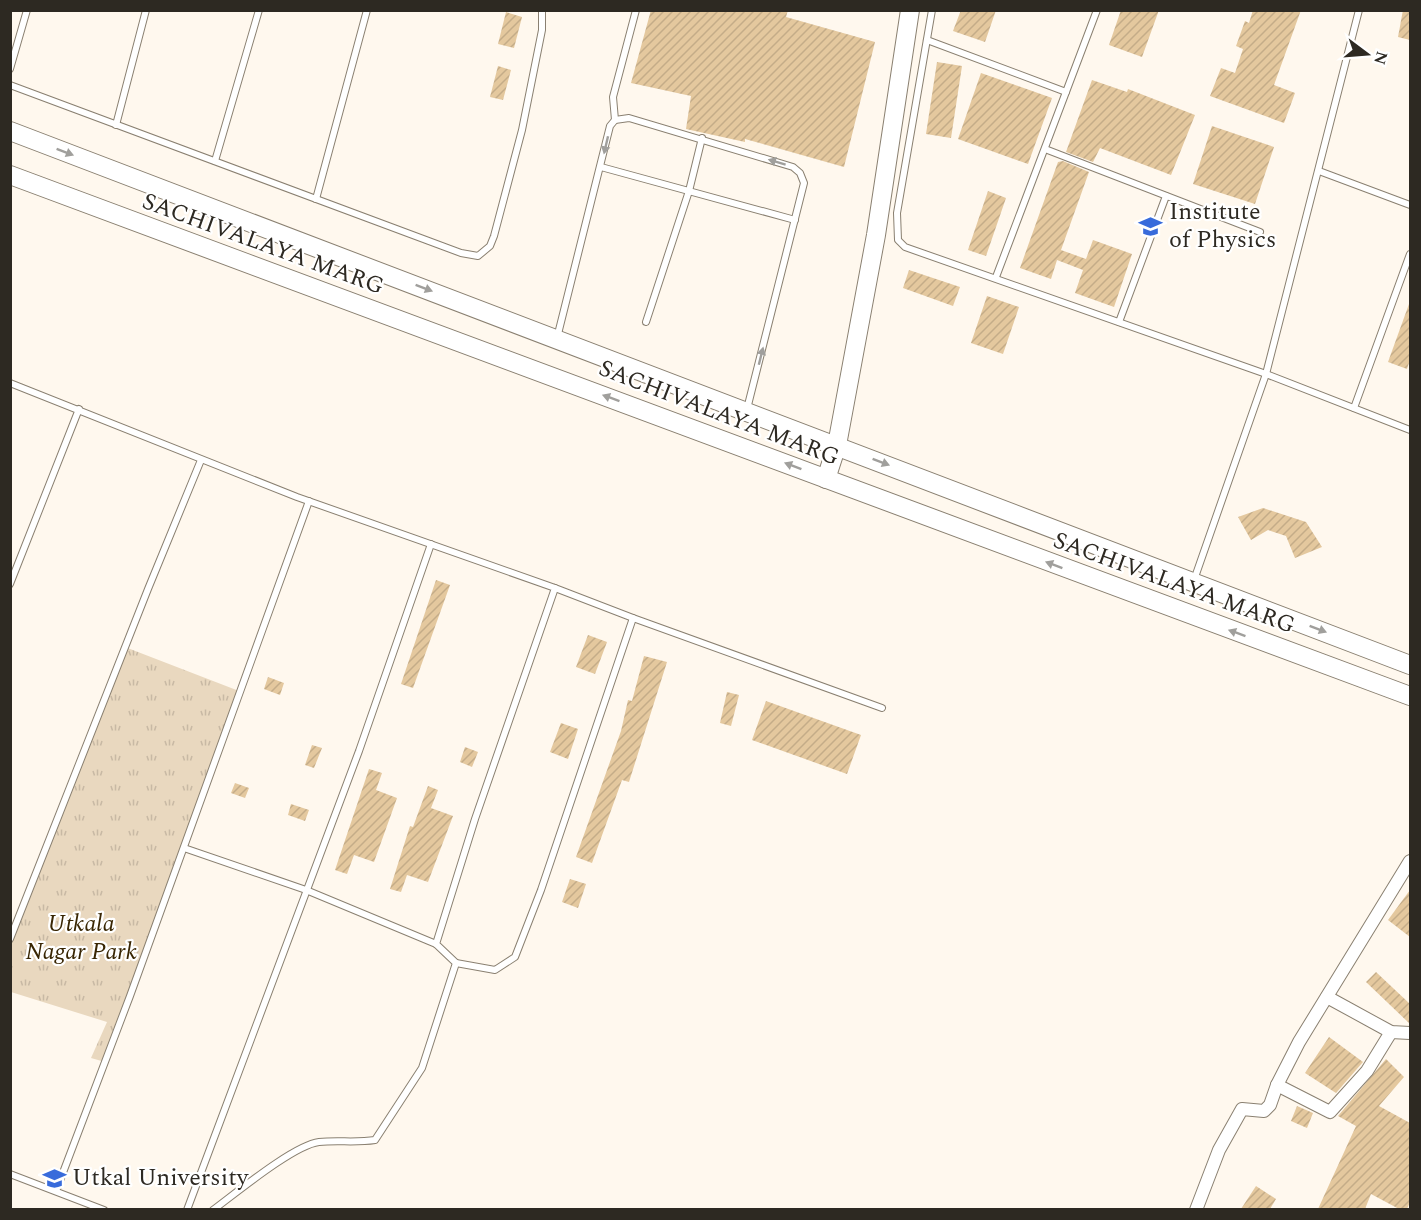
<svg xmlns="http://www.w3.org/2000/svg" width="1421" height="1220" font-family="Spectral,serif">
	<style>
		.grass { fill: url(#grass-tufts) }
		.building { fill: url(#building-hatch) }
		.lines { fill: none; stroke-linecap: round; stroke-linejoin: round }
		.lane-casing { stroke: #8a8071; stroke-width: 8 }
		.street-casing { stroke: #8a8071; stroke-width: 14 }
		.secondary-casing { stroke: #8a8071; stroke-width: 20 }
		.lane { stroke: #fff; stroke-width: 6 }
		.street { stroke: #fff; stroke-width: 12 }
		.secondary { stroke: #fff; stroke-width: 18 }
		.oneway { fill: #a09f9c }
		.labels { text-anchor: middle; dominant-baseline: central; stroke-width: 4.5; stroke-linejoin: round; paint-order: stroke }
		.poi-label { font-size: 24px; fill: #2d2922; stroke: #fff; text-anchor: start }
		.street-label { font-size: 24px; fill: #2d2922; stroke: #fff }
		.park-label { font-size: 24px; font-style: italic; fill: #392603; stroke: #fff }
	</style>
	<defs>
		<pattern id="grass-tufts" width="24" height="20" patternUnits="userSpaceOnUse" patternTransform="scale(1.5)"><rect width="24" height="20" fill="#e9d8bf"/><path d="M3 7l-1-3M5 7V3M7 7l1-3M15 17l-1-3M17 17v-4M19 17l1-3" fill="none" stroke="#c8b9a4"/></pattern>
		<pattern id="building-hatch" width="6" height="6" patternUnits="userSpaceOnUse" patternTransform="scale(1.5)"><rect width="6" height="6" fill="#e4c89e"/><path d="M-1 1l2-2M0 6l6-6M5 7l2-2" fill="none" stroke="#c4ac88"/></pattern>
	</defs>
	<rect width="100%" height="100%" fill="#fff8ee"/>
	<polygon class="grass" points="125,647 239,691 105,1062 91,1058 107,1022 11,992 10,941"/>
	<g class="building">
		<polygon points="651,10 788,10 786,17 875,42 844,167 745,139 745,142 686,129 691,96 631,83"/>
		<polygon points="961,10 996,10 985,42 953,31"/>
		<polygon points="1121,10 1159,10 1142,57 1109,45"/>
		<polygon points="1253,10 1301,10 1274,85 1295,93 1284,123 1210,96 1221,68 1235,73 1243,49 1236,46 1245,21 1249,23"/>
		<polygon points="1403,10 1410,10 1410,40 1398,37"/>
		<polygon points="506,12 522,17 514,48 498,44"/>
		<polygon points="937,62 962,66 951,138 926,134"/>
		<polygon points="498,66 511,70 503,100 490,97"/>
		<polygon points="981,73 1052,98 1028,164 958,139"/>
		<polygon points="1092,80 1127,92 1128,89 1195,115 1171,175 1100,148 1093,162 1066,152"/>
		<polygon points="1212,126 1274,147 1255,204 1193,184"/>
		<polygon points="1063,161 1089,172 1061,250 1086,259 1093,240 1132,254 1114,307 1075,293 1083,270 1057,260 1051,279 1020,268 1058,162"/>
		<polygon points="988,191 1006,198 986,256 968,250"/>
		<polygon points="909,270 960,287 953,306 903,288"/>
		<polygon points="987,296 1019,307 1003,354 971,343"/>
		<polygon points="1409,304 1410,360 1407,369 1388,362"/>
		<polygon points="1263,508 1306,522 1322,547 1295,558 1286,536 1268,530 1251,540 1238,517"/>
		<polygon points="436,580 450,585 413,688 401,684"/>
		<polygon points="588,635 607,642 595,674 576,667"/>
		<polygon points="644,656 667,662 629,782 622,780 592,863 576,857 621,731 628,700 632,701"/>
		<polygon points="268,677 284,683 280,695 264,689"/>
		<polygon points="727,692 739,695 731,726 720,723"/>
		<polygon points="766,701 861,735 847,774 752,740"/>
		<polygon points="561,723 578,729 568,759 550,752"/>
		<polygon points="312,745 322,748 314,768 305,765"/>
		<polygon points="465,747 478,752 472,767 460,762"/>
		<polygon points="369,769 382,773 376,790 397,798 374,862 354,855 347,874 335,870"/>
		<polygon points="235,783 249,788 245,798 231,793"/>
		<polygon points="428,786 438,790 431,808 453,816 428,882 407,875 401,892 390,889 410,826 413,827"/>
		<polygon points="291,804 309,810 305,821 288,815"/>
		<polygon points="570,879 586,884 578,908 562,902"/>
		<polygon points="1410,890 1410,937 1388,920"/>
		<polygon points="1376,972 1410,1004 1410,1024 1366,982"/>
		<polygon points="1329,1037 1363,1062 1336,1093 1305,1073"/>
		<polygon points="1386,1059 1404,1077 1379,1106 1410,1123 1410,1202 1407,1209 1399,1209 1371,1194 1365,1209 1318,1209 1356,1126 1338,1116"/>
		<polygon points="1297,1106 1313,1113 1307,1128 1291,1121"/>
		<polygon points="1256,1186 1276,1199 1270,1209 1241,1209"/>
	</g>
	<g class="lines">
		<defs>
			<g id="lane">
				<polyline points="932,10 897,213 898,240 905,247 1266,374 1410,430"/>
				<polyline points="927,40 1066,92"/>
				<polyline points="10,69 27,10"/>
				<polyline points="10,85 461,253 478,256 490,246 494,236 522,130 542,30 542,10"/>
				<polyline points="615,120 613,97 636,10"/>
				<polyline points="116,125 146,10"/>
				<polyline points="1045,149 1260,232"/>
				<polyline points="215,161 259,10"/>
				<polyline points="601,167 795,220"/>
				<polyline points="1319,171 1410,205"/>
				<polyline points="316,199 367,10"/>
				<polyline points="996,277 1097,10"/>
				<polyline points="646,322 689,191 702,138"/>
				<polyline points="1119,322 1166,196"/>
				<polyline points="557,338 610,126 615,120 629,118 793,167 800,173 804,183 747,409"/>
				<path d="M10 383 297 497 555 588 475 819 436 944 456 963 422 1068 375 1140C356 1143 338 1140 319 1142 294 1145 236 1193 213 1210"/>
				<polyline points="1354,408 1410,254"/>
				<polyline points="1194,580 1266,374 1359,10"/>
				<polyline points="10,584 79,409"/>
				<polyline points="633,618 882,708"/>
				<polyline points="184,848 306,890 436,944"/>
				<polyline points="10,939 148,589 201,460"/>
				<polyline points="456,963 495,970 515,957 541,890 633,618 555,588"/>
				<polyline points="10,1174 104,1210"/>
				<polyline points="56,1191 130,996 309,501"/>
				<polyline points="187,1210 359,751 431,544"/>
			</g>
			<g id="street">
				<polyline points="1327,997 1391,1032 1410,1033"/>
				<polyline points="1277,1085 1330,1112 1367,1071 1391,1032"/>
				<polyline points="1196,1210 1219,1150 1242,1109 1264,1111 1270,1105 1277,1085 1299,1042 1410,861"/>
			</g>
			<g id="secondary">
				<polyline points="10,131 1410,665"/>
				<polyline points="10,175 1410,696"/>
				<polyline points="826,479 837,445 876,235 910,10"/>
			</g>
		</defs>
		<use href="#lane" class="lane-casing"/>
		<use href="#street" class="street-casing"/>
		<use href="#secondary" class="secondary-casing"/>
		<use href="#lane" class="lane"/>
		<use href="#street" class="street"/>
		<use href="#secondary" class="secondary"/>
	</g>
	<defs><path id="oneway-solid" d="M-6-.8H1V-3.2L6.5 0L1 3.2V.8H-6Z" transform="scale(1.5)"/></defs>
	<g class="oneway">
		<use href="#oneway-solid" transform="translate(606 145) rotate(103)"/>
		<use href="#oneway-solid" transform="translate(65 152) rotate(21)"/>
		<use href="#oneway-solid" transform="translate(777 162) rotate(-163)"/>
		<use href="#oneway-solid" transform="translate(424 288) rotate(21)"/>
		<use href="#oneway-solid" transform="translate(761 356) rotate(-76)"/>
		<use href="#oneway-solid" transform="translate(611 398) rotate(-160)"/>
		<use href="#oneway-solid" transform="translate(881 462) rotate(21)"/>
		<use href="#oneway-solid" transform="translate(793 466) rotate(-159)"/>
		<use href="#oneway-solid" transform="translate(1054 565) rotate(-159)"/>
		<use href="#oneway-solid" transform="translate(1318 629) rotate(21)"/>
		<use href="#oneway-solid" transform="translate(1237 633) rotate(-160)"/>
	</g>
	<defs>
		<symbol id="university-bare" viewBox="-9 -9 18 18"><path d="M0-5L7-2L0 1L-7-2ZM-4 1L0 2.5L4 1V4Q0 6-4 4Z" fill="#386bdb" stroke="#fff" stroke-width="2.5" paint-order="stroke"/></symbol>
	</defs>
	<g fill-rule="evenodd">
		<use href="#university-bare" x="1134" y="210" width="33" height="33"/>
		<use href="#university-bare" x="38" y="1162" width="33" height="33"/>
	</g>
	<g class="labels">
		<g class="poi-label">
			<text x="1169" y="212">Institute<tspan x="1169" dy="28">of Physics</tspan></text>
			<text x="72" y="1178">Utkal University</text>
		</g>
		<g class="street-label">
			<text transform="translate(263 244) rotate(20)">SACHIVALAYA MARG</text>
			<text transform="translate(719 413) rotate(21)">SACHIVALAYA MARG</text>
			<text transform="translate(1174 583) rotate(20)">SACHIVALAYA MARG</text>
		</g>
		<g class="park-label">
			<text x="81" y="924">Utkala<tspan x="81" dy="28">Nagar Park</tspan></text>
		</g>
	</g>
	<rect width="1421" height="1220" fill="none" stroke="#2d2922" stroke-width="24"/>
	<g transform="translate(1367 54) rotate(106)" stroke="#ffffff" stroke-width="4.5" paint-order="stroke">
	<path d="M0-4.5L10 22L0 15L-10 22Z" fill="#2d2922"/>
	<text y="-9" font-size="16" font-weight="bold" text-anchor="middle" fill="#2d2922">N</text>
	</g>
</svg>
